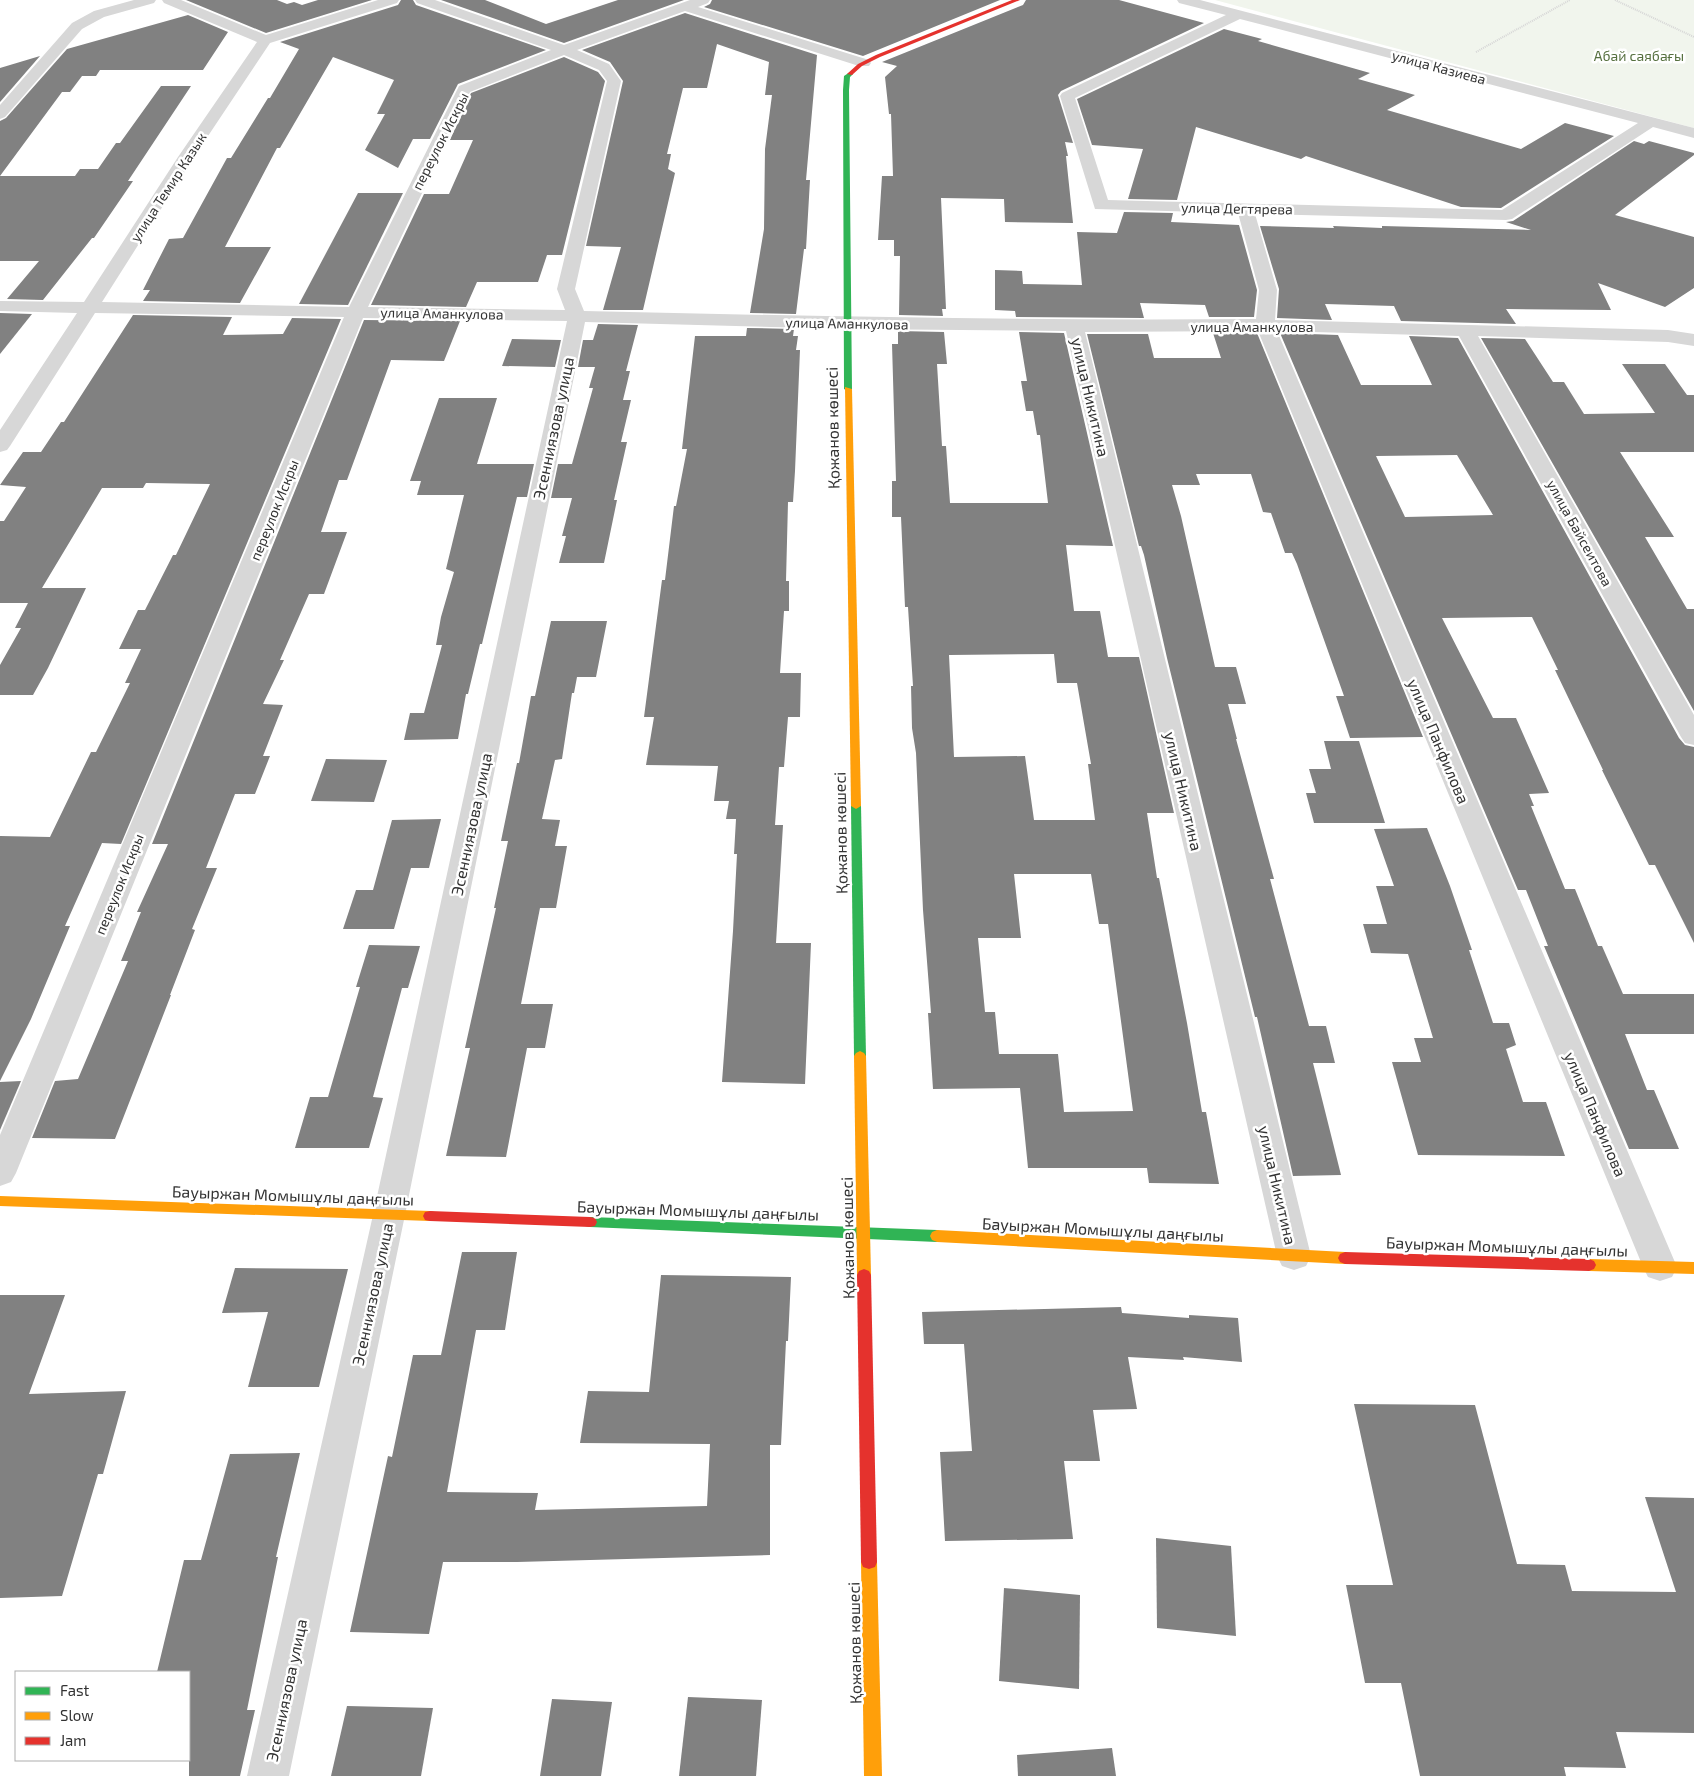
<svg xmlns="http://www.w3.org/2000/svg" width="1694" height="1776" font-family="'Exo 2',sans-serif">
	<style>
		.green { fill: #f1f5ed }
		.building { fill: #818181; fill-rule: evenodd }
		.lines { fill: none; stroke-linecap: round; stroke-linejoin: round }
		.path { stroke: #d6d6d6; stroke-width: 2; stroke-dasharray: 1 1; stroke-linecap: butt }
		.street { fill: #d7d7d7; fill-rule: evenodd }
		.fast { fill: #30b455; fill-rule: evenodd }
		.slow { fill: #ff9f0a; fill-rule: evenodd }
		.jam { fill: #e5322d; fill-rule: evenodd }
		.labels { text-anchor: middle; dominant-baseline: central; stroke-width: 5; stroke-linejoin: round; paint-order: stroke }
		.far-park-label { font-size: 14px; fill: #56703f; stroke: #fff }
		.far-street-label { font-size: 14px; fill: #333; stroke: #fff }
		.street-label { font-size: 16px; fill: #333; stroke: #fff }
	</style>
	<rect width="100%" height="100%" fill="#fff"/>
	<polygon class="green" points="1215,0 1694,0 1694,128"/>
	<g class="building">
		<polygon points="186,0 277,0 287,4 294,2 302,5 318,0 372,0 266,33"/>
		<polygon points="401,0 413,0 416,5 546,50 458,84 430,139 413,139 398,168 365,150 385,114 377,114 394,80 333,57 280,148 277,148 225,247 271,247 240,303 143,301 150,290 143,290 169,239 183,238 227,158 231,158 268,98 270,98 299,49 280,42 398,5"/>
		<polygon points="441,0 485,0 546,24 618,0 684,0 564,43"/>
		<polygon points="712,0 1000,0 863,56 704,7 710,4"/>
		<polygon points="1026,0 1119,0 1204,23 1061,91 1058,95 1073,143 1065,142 1068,156 1066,156 1073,223 1005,222 1004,199 941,198 946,309 942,309 943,316 899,315 900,256 894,256 894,240 878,240 882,176 893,176 891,114 889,114 885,77 897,66 882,62 1023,5"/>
		<polygon points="685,13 817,55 806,180 810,180 806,249 804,249 796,314 750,313 764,229 765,149 772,95 765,95 769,62 717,44 707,88 683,88 667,154 671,154 668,169 675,173 643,310 603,310 621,247 586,246 623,81 610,62 582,50"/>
		<polygon points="188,15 228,32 203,70 100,70 96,76 82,76 70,92 62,92 0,176 0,121 6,118 67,49"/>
		<polygon points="1224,29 1262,39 1258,41 1370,73 1358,79 1415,95 1387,110 1521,149 1565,123 1614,136 1501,208 1461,207 1306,156 1301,159 1196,127 1177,200 1128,199 1143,149 1092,145 1077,99"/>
		<polygon points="40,56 0,102 0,68"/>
		<polygon points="564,57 598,72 605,81 562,255 547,255 538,282 477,282 466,307 371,305 424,194 449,194 473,140 450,140 471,93"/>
		<polygon points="161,86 191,86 128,181 133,181 94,238 92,238 43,300 7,299 39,261 0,261 0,176 75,176 80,169 98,169 116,143 120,143"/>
		<polygon points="1634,141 1644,144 1649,141 1694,153 1694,155 1615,215 1694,237 1694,288 1665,307 1598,283 1611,310 1506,309 1516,324 1401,321 1394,306 1325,304 1332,320 1277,318 1279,289 1260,226 1334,228 1333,226 1382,228 1382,226 1531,230 1506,222 1513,221"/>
		<polygon points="358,193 403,193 348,305 299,304"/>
		<polygon points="1124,212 1173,213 1171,222 1239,225 1257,290 1254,317 1209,317 1205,305 1140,303 1144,318 1016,317 1015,311 995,310 995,270 1022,271 1023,284 1082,285 1077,232 1117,233"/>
		<polygon points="0,313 32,314 0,354"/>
		<polygon points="133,315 232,317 223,335 283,334 292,318 341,319 121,844 102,843 65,926 70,926 31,1019 0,1081 0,836 50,837 91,752 96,752 130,683 125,683 141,649 119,649 138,610 145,610 173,555 176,555 210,484 146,483 143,488 102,488 42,588 86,588 48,668 33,695 0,695 0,665 21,628 15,628 28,603 0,603 0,521 4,521 26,487 0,485 23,452 41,452 61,422 64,422"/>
		<polygon points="364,320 460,321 444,361 391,360 347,480 339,480 321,532 347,532 324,594 309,594 280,660 284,660 263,704 283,705 263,756 270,756 255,794 235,794 206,868 217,868 192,929 195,930 170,995 171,995 115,1139 32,1138 55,1081 78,1079 128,961 121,961 141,912 137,912 168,844 152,844"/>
		<polygon points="598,324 638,325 626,371 630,371 623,400 631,400 621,442 627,442 614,500 617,500 604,563 559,563 566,536 562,536 572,498 551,498 558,464 572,464 593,388 589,388 595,367 578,367 583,340 593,340"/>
		<polygon points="747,328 794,329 793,336 798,336 796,350 800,350 795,471 793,502 788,502 786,581 789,581 789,611 784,611 780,673 801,673 800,717 788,717 784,767 779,767 775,825 783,825 776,943 811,943 805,1084 722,1082 733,931 737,854 734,854 736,819 726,819 729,801 714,801 718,766 646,765 654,717 644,717 662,580 665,580 674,506 676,506 687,449 682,449 695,336 746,336"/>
		<path d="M898 331 944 332 947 364H937L942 446H946L950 503H1048L1040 435H1037L1033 411H1026L1021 381H1027L1019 332 1064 333 1113 546 1066 545 1074 611H1100L1108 657H1139L1174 813H1147L1157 878H1159L1187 1023 1202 1112H1206L1219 1184 1149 1183 1147 1168H1028L1020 1088 933 1089 928 1013H931L923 910 916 753 912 728 911 686H913L908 607H905L901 517H892V481H896L892 344H898ZM1054 654 1057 683H1077L1091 764H1088L1095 820H1034L1025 756 954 757 949 655ZM1014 874H1091L1099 924H1108L1133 1111 1064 1112 1058 1054H999L995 1012H985L978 938H1021Z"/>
		<polygon points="1213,333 1257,333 1423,737 1350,738 1336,696 1344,696 1297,564 1292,553 1285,553 1271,513 1263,512 1251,474 1196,474 1200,485 1172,485 1181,516 1215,667 1236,667 1246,704 1228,704 1237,739 1236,739 1274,879 1270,879 1309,1026 1326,1026 1335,1063 1313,1063 1341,1175 1293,1176 1257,1017 1255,1017 1167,658 1144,555 1141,546 1139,546 1087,334 1148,334 1154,358 1221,358"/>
		<path d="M1280 333 1338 335 1361 385H1432L1409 336 1458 338 1679 738 1685 745 1694 747V943L1655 865H1649L1602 770H1603L1555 670H1558L1532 617 1442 618 1493 718H1516L1549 793 1529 794 1534 806H1531L1565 889H1575L1598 946H1602L1623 994H1694V1034H1625L1647 1090H1654L1679 1149H1629L1544 946H1548L1526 890H1518ZM1457 455 1493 515 1405 517 1376 456Z"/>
		<polygon points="1481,338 1525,339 1553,382 1564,382 1584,414 1655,413 1622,364 1665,364 1687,395 1694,395 1694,452 1620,452 1674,537 1645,537 1687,609 1694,609 1694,711"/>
		<polygon points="512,339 561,340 555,367 502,366"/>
		<polygon points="439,398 497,398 477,464 534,464 527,497 517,497 482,644 480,644 468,694 466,694 458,739 404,740 410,713 424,713 442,645 436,645 441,617 454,572 446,569 464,495 417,495 421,481 410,481"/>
		<polygon points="551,621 607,621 596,677 577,677 574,693 572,693 562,759 555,760 542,819 560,820 555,846 567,846 556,908 540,908 521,1004 553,1004 545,1048 527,1048 506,1157 446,1156 470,1048 465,1048 496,908 494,908 508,841 501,841 517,763 519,763 531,696 535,696"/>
		<polygon points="1324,741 1359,741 1385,823 1314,823 1306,793 1316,793 1309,769 1331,769"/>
		<polygon points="326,759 387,760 374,802 311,801"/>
		<polygon points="441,819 429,868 411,868 394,929 343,929 356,890 373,890 392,820"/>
		<polygon points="1427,828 1450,886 1472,950 1469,950 1493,1023 1509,1023 1516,1045 1506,1049 1523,1102 1546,1102 1565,1156 1418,1155 1392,1062 1421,1062 1414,1038 1433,1038 1408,954 1371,953 1363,924 1387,924 1376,886 1394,886 1374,829"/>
		<polygon points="369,945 420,946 408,988 402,988 373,1097 383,1098 369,1148 295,1148 310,1097 328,1097 360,987 356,987"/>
		<polygon points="21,1081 0,1130 0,1082"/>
		<polygon points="462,1252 517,1252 505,1330 476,1330 447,1492 538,1493 535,1510 707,1506 710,1444 580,1443 588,1391 649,1392 661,1275 791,1277 788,1341 786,1341 781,1445 770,1445 770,1555 517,1562 443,1562 429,1634 350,1632 388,1456 392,1457 413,1355 441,1355"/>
		<polygon points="235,1268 348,1269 319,1387 248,1387 268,1312 222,1313"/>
		<polygon points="0,1295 65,1295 29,1394 126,1391 103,1474 98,1474 62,1596 0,1598"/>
		<polygon points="1121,1307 1122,1313 1189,1318 1189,1315 1238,1318 1242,1362 1183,1357 1184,1360 1128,1357 1137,1409 1093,1410 1100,1461 1064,1461 1073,1539 945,1541 940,1452 972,1451 964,1344 924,1344 922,1312"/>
		<polygon points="1354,1404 1475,1405 1517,1564 1565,1565 1572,1591 1676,1592 1645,1497 1694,1498 1694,1733 1616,1732 1626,1768 1564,1767 1566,1776 1420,1776 1401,1683 1365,1683 1346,1585 1393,1585"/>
		<polygon points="300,1453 276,1557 278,1557 247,1710 255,1710 240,1776 189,1776 189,1672 157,1672 184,1560 201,1560 230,1454"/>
		<polygon points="1156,1538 1231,1546 1236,1636 1157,1628"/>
		<polygon points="1004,1588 1080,1595 1079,1689 999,1681"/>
		<polygon points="688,1697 762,1700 756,1776 679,1776"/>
		<polygon points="552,1699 612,1702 601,1776 540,1776"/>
		<polygon points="347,1706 433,1708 421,1776 331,1776"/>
		<polygon points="1112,1748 1116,1776 1018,1776 1017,1755"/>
	</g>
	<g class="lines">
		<g class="path">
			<polyline points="1615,0 1694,37"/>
			<polyline points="1476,52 1570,0"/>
		</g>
		<g class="street">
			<polygon points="134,0 156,0 154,3 104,17 82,29 5,117 0,119 0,105 72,23 94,11"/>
			<path d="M162 0H181L266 35 378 0H399L397 3 270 43 194 157 102 302 349 307 459 86 551 50 417 3 415 0H435L564 45 690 0H710L708 3 698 7 869 60 871 63 869 66H859L685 11 577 50 609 64 621 81 575 289 584 311C808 316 1032 321 1256 319L1259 290 1238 213 1095 209 1060 96 1062 93 1226 15 1179 3 1177 0H1200L1694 128V138L1653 127 1512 219 1506 220 1255 214 1277 290 1275 320 1668 330 1694 334V346L1668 342 1478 336 1694 715V745L1685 743 1681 737 1459 336 1277 331 1677 1267 1672 1277 1660 1281 1648 1277 1643 1267 1258 331 1085 332 1311 1256 1306 1266 1294 1270 1282 1266 1277 1256 1066 331 847 329 585 322 405 1215 289 1776H247L373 1215 567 321 363 318 16 1173 11 1182 0 1186V1135L344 317 95 313 10 446 7 450 0 452V430L77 313 0 311V301L84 302 178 157 257 42 164 3ZM1240 19 1638 123 1502 210 1108 200 1075 98ZM564 55 599 70 607 81 557 289 565 310 368 307 470 92Z"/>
		</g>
		<g class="fast">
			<polygon points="850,72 853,74 850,77 849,90 852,389 848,391 844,389 843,90 844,76"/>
			<polygon points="856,803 861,806 866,1056 864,1059 856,1059 854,1056 851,806"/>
			<polygon points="590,1217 937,1230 942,1232 944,1236 942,1240 937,1242 590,1227 585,1226 583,1222 585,1218"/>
		</g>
		<g class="slow">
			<polygon points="845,387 852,389 861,806 856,809 851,806"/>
			<polygon points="860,1051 864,1053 866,1056 871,1275 869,1279 864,1281 859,1279 857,1275 854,1056 856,1053"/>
			<polygon points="0,1196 430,1211 435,1212 437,1216 435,1220 430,1221 0,1206"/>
			<polygon points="937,1230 1345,1252 1350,1254 1352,1258 1350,1262 1345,1264 937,1242 932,1240 930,1236 932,1232"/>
			<polygon points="1589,1259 1694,1262 1694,1274 1589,1271 1584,1269 1582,1265 1584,1261"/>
			<polygon points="869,1555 875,1557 877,1562 882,1776 864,1776 861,1562 863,1557"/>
		</g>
		<g class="jam">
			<polygon points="1012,0 1020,0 880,57 862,66 852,75 847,74 858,64 876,55"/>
			<polygon points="430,1211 590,1217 595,1218 597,1222 595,1226 590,1227 430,1221 425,1220 423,1216 425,1212"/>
			<polygon points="1345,1252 1589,1259 1594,1261 1596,1265 1594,1269 1589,1271 1345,1264 1340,1262 1338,1258 1340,1254"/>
			<polygon points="864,1269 869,1271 871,1275 877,1562 875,1567 869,1569 863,1567 861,1562 857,1275 859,1271"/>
		</g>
	</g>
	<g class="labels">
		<g class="far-park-label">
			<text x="1639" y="55">Абай саябағы</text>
		</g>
		<g class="far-street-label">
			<text transform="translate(1439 67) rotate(15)">улица Казиева</text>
			<text transform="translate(440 141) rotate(-63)">переулок Искры</text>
			<text transform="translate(168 187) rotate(-57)">улица Темир Казык</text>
			<text transform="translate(1237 208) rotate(1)">улица Дегтярева</text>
			<text transform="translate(442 313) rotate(1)">улица Аманкулова</text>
			<text transform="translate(847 323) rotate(1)">улица Аманкулова</text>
			<text x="1252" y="326">улица Аманкулова</text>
			<text transform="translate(274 510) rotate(-68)">переулок Искры</text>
			<text transform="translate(1580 533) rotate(61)">улица Байсеитова</text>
			<text transform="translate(119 884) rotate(-68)">переулок Искры</text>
		</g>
		<g class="street-label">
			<text transform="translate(1091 397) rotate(77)">улица Никитина</text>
			<text transform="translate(553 428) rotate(-78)">Эсенниязова улица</text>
			<text transform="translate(832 428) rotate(-91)">Қожанов көшесі</text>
			<text transform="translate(1439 741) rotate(67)">улица Панфилова</text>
			<text transform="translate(1184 791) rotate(77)">улица Никитина</text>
			<text transform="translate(471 824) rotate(-78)">Эсенниязова улица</text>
			<text transform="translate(840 833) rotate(-91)">Қожанов көшесі</text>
			<text transform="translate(1596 1114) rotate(67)">улица Панфилова</text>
			<text transform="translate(1278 1185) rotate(77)">улица Никитина</text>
			<text transform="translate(293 1195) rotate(2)">Бауыржан Момышұлы даңғылы</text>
			<text transform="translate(698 1210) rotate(2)">Бауыржан Момышұлы даңғылы</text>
			<text transform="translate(1103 1229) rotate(3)">Бауыржан Момышұлы даңғылы</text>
			<text transform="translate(847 1238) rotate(-91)">Қожанов көшесі</text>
			<text transform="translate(1507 1246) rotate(2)">Бауыржан Момышұлы даңғылы</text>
			<text transform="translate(372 1294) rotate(-78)">Эсенниязова улица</text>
			<text transform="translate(854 1643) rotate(-91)">Қожанов көшесі</text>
			<text transform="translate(286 1690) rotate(-78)">Эсенниязова улица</text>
		</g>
	</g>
	<rect x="15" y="1671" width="175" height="90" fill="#ffffff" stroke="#adadad"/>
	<rect x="25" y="1687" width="25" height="8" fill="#30b455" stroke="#adadad"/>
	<text x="60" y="1696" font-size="15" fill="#333333">Fast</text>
	<rect x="25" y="1712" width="25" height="8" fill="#ff9f0a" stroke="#adadad"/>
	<text x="60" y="1721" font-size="15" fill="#333333">Slow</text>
	<rect x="25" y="1737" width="25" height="8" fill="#e5322d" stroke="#adadad"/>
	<text x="60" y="1746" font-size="15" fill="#333333">Jam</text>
</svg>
